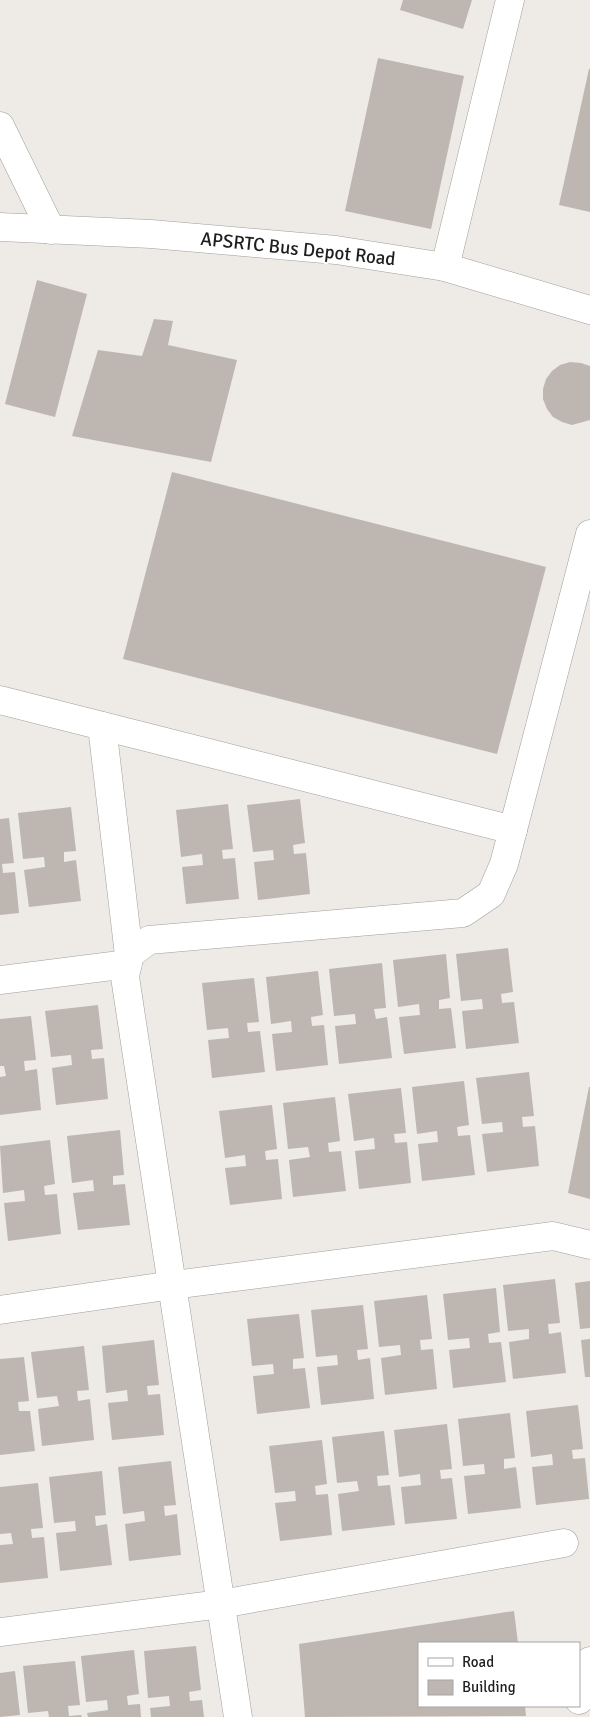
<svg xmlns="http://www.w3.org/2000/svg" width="590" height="1717" font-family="Signika,sans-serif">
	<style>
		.building { fill: #beb6b1 }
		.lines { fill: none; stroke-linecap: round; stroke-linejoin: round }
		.minor-casing { stroke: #9f9f9f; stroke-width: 29 }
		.minor { stroke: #fff; stroke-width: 28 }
		.labels { text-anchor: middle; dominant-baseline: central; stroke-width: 4; stroke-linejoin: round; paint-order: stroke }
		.street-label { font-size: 19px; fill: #1e1e1e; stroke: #fff }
	</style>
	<rect width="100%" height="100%" fill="#eeeae5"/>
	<g class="building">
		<polygon points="403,0 472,0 463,29 400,10"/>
		<polygon points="378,58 464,76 431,229 345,211"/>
		<polygon points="589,69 590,69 590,212 559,205"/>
		<polygon points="37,280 87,294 55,417 5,404"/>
		<polygon points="154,319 173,321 168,345 237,360 211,462 72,436 98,350 142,356"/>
		<polygon points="570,362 581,363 590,366 590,420 572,425 562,422 553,417 547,409 543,399 543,389 546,379 552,371 560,365"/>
		<polygon points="172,472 546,567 497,754 123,659"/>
		<polygon points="300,799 305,843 293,845 294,854 306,853 310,894 258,900 254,862 274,860 273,850 253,852 247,805"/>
		<polygon points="228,804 233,849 222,850 223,859 235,858 239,899 186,904 182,867 203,865 202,854 181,857 176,810"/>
		<polygon points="71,807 76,851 64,852 64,862 76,860 81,901 29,907 24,870 45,867 44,857 23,859 18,813"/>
		<polygon points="9,818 14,863 2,864 3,873 15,872 19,913 0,915 0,819"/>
		<polygon points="508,948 513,992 501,994 502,1003 514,1002 519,1043 466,1049 462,1011 483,1009 482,999 461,1001 456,954"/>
		<polygon points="446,954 450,998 439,1000 439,1009 451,1008 456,1048 404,1054 399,1017 420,1015 419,1004 398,1007 393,960"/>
		<polygon points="382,963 386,1008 374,1009 376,1019 387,1017 392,1058 339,1064 335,1026 356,1024 355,1014 334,1016 329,969"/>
		<polygon points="318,971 323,1015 311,1017 312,1026 324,1025 328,1065 276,1071 272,1034 292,1032 291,1021 271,1024 266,977"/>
		<polygon points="254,978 259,1022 247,1023 248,1032 260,1031 265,1072 212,1078 208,1040 229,1038 228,1028 207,1030 202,983"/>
		<polygon points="98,1005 103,1049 91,1050 92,1059 104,1058 108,1099 56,1105 52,1068 72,1065 71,1055 51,1057 45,1011"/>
		<polygon points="31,1016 36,1060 24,1061 25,1071 37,1069 41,1110 0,1115 0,1077 6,1076 4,1066 0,1066 0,1019"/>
		<polygon points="529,1072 534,1116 522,1117 523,1127 535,1126 539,1166 487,1172 482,1134 503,1132 502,1122 482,1124 476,1078"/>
		<polygon points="464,1081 469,1125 457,1127 458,1136 470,1135 475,1175 422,1181 418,1144 438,1142 437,1131 417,1134 412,1087"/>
		<polygon points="589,1087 590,1087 590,1199 568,1193"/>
		<polygon points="401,1088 406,1133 394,1134 395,1143 407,1142 411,1183 359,1189 355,1151 375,1149 374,1138 354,1141 348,1094"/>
		<polygon points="335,1097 340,1141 328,1143 329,1152 341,1151 346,1191 293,1197 289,1160 310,1157 308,1147 288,1149 283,1103"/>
		<polygon points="272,1105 277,1149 265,1151 266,1160 278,1159 282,1199 230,1205 225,1168 246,1166 245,1155 225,1158 219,1111"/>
		<polygon points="120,1130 124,1175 113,1176 113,1185 125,1184 130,1225 78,1230 73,1193 94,1191 93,1180 72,1183 67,1136"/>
		<polygon points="50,1140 55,1184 44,1186 45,1195 57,1194 61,1234 8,1241 4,1203 25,1201 24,1190 3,1193 0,1146"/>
		<polygon points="555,1279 560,1323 548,1324 549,1334 561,1332 566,1373 513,1379 509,1342 529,1339 529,1329 508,1331 503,1285"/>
		<polygon points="590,1281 590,1328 580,1329 575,1283"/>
		<polygon points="496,1288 500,1332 488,1334 489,1343 501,1342 506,1382 453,1388 449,1350 470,1348 469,1338 448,1340 443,1294"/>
		<polygon points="427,1295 432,1339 420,1340 421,1350 433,1349 437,1389 385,1395 381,1358 401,1355 400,1345 379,1347 374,1301"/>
		<polygon points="363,1305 368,1349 357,1350 358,1360 370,1358 374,1399 321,1405 317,1367 338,1365 337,1355 316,1357 311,1310"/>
		<polygon points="299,1314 304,1358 293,1359 293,1369 305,1368 310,1408 257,1414 253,1376 274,1374 273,1364 252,1366 247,1319"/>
		<polygon points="590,1339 590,1377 585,1377 581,1340"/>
		<polygon points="154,1340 159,1385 147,1386 148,1395 160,1394 164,1435 112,1440 108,1403 128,1401 127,1390 106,1393 102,1346"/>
		<polygon points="84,1346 89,1390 77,1391 78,1401 90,1399 94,1440 42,1446 38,1409 59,1406 57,1396 37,1398 31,1352"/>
		<polygon points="24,1357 29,1401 18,1402 19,1411 30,1411 35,1451 0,1455 0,1359"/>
		<polygon points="578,1405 583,1449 572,1450 573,1459 585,1458 589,1499 536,1505 532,1467 553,1465 552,1454 531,1457 526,1411"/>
		<polygon points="510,1413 515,1458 504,1459 504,1469 516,1467 521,1508 468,1514 464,1476 485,1474 484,1464 463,1466 458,1419"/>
		<polygon points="447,1424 452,1469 440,1470 441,1479 452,1478 457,1519 405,1524 401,1487 421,1485 420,1474 399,1477 394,1430"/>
		<polygon points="384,1431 389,1475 377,1476 378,1486 390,1485 395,1525 342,1531 338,1494 359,1491 357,1481 337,1483 332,1437"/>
		<polygon points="322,1440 327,1484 315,1486 316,1495 328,1494 332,1535 280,1541 275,1503 296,1501 295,1491 275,1493 269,1446"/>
		<polygon points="171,1461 176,1505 164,1506 165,1516 177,1514 181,1555 129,1561 125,1524 145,1521 144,1511 123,1514 118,1467"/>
		<polygon points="102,1471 106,1515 95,1516 96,1526 107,1524 112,1565 60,1571 56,1533 76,1531 75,1521 54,1523 49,1477"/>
		<polygon points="38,1483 43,1528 31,1529 32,1538 44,1537 48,1578 0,1583 0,1545 13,1544 11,1533 0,1534 0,1487"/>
		<polygon points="514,1611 518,1643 419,1643 419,1706 525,1706 526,1716 305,1717 299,1644"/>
		<polygon points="196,1646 201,1690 189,1692 190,1701 202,1700 204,1717 151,1717 150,1708 170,1706 169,1696 148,1698 144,1651"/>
		<polygon points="134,1650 139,1694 127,1696 128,1705 140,1704 141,1717 88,1717 87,1713 108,1710 107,1700 86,1702 81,1656"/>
		<polygon points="75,1661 80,1705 68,1706 69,1716 81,1715 82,1717 49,1717 48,1711 28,1713 23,1666"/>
		<polygon points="15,1671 20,1715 0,1717 0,1673"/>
	</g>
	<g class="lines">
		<defs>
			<g id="minor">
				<polyline points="0,126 51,230"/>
				<polyline points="0,227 151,234 336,250 445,267 590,310"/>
				<polyline points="445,267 510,0"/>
				<polyline points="0,700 513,830"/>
				<polyline points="102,726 129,955"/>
				<polyline points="0,980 128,964"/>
				<polyline points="0,1310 173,1285 553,1236 590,1245"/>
				<polyline points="0,1632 221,1604 564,1543"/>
				<polyline points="579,1700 590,1661"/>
				<polyline points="238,1717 125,977 129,955 149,940 463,913 491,894 504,864 590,534"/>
			</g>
		</defs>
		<use href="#minor" class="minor-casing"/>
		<use href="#minor" class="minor"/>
	</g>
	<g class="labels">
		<g class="street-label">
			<text transform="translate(298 249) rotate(6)">APSRTC Bus Depot Road</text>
		</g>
	</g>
	<rect x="418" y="1642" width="162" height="65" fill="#ffffff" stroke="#a5a5a5"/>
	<rect x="428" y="1658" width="25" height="8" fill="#ffffff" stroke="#a5a5a5"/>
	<text x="462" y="1667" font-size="15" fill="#1e1e1e">Road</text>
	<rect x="428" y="1680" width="25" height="15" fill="#beb6b1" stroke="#a5a5a5"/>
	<text x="462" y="1692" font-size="15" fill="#1e1e1e">Building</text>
</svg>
